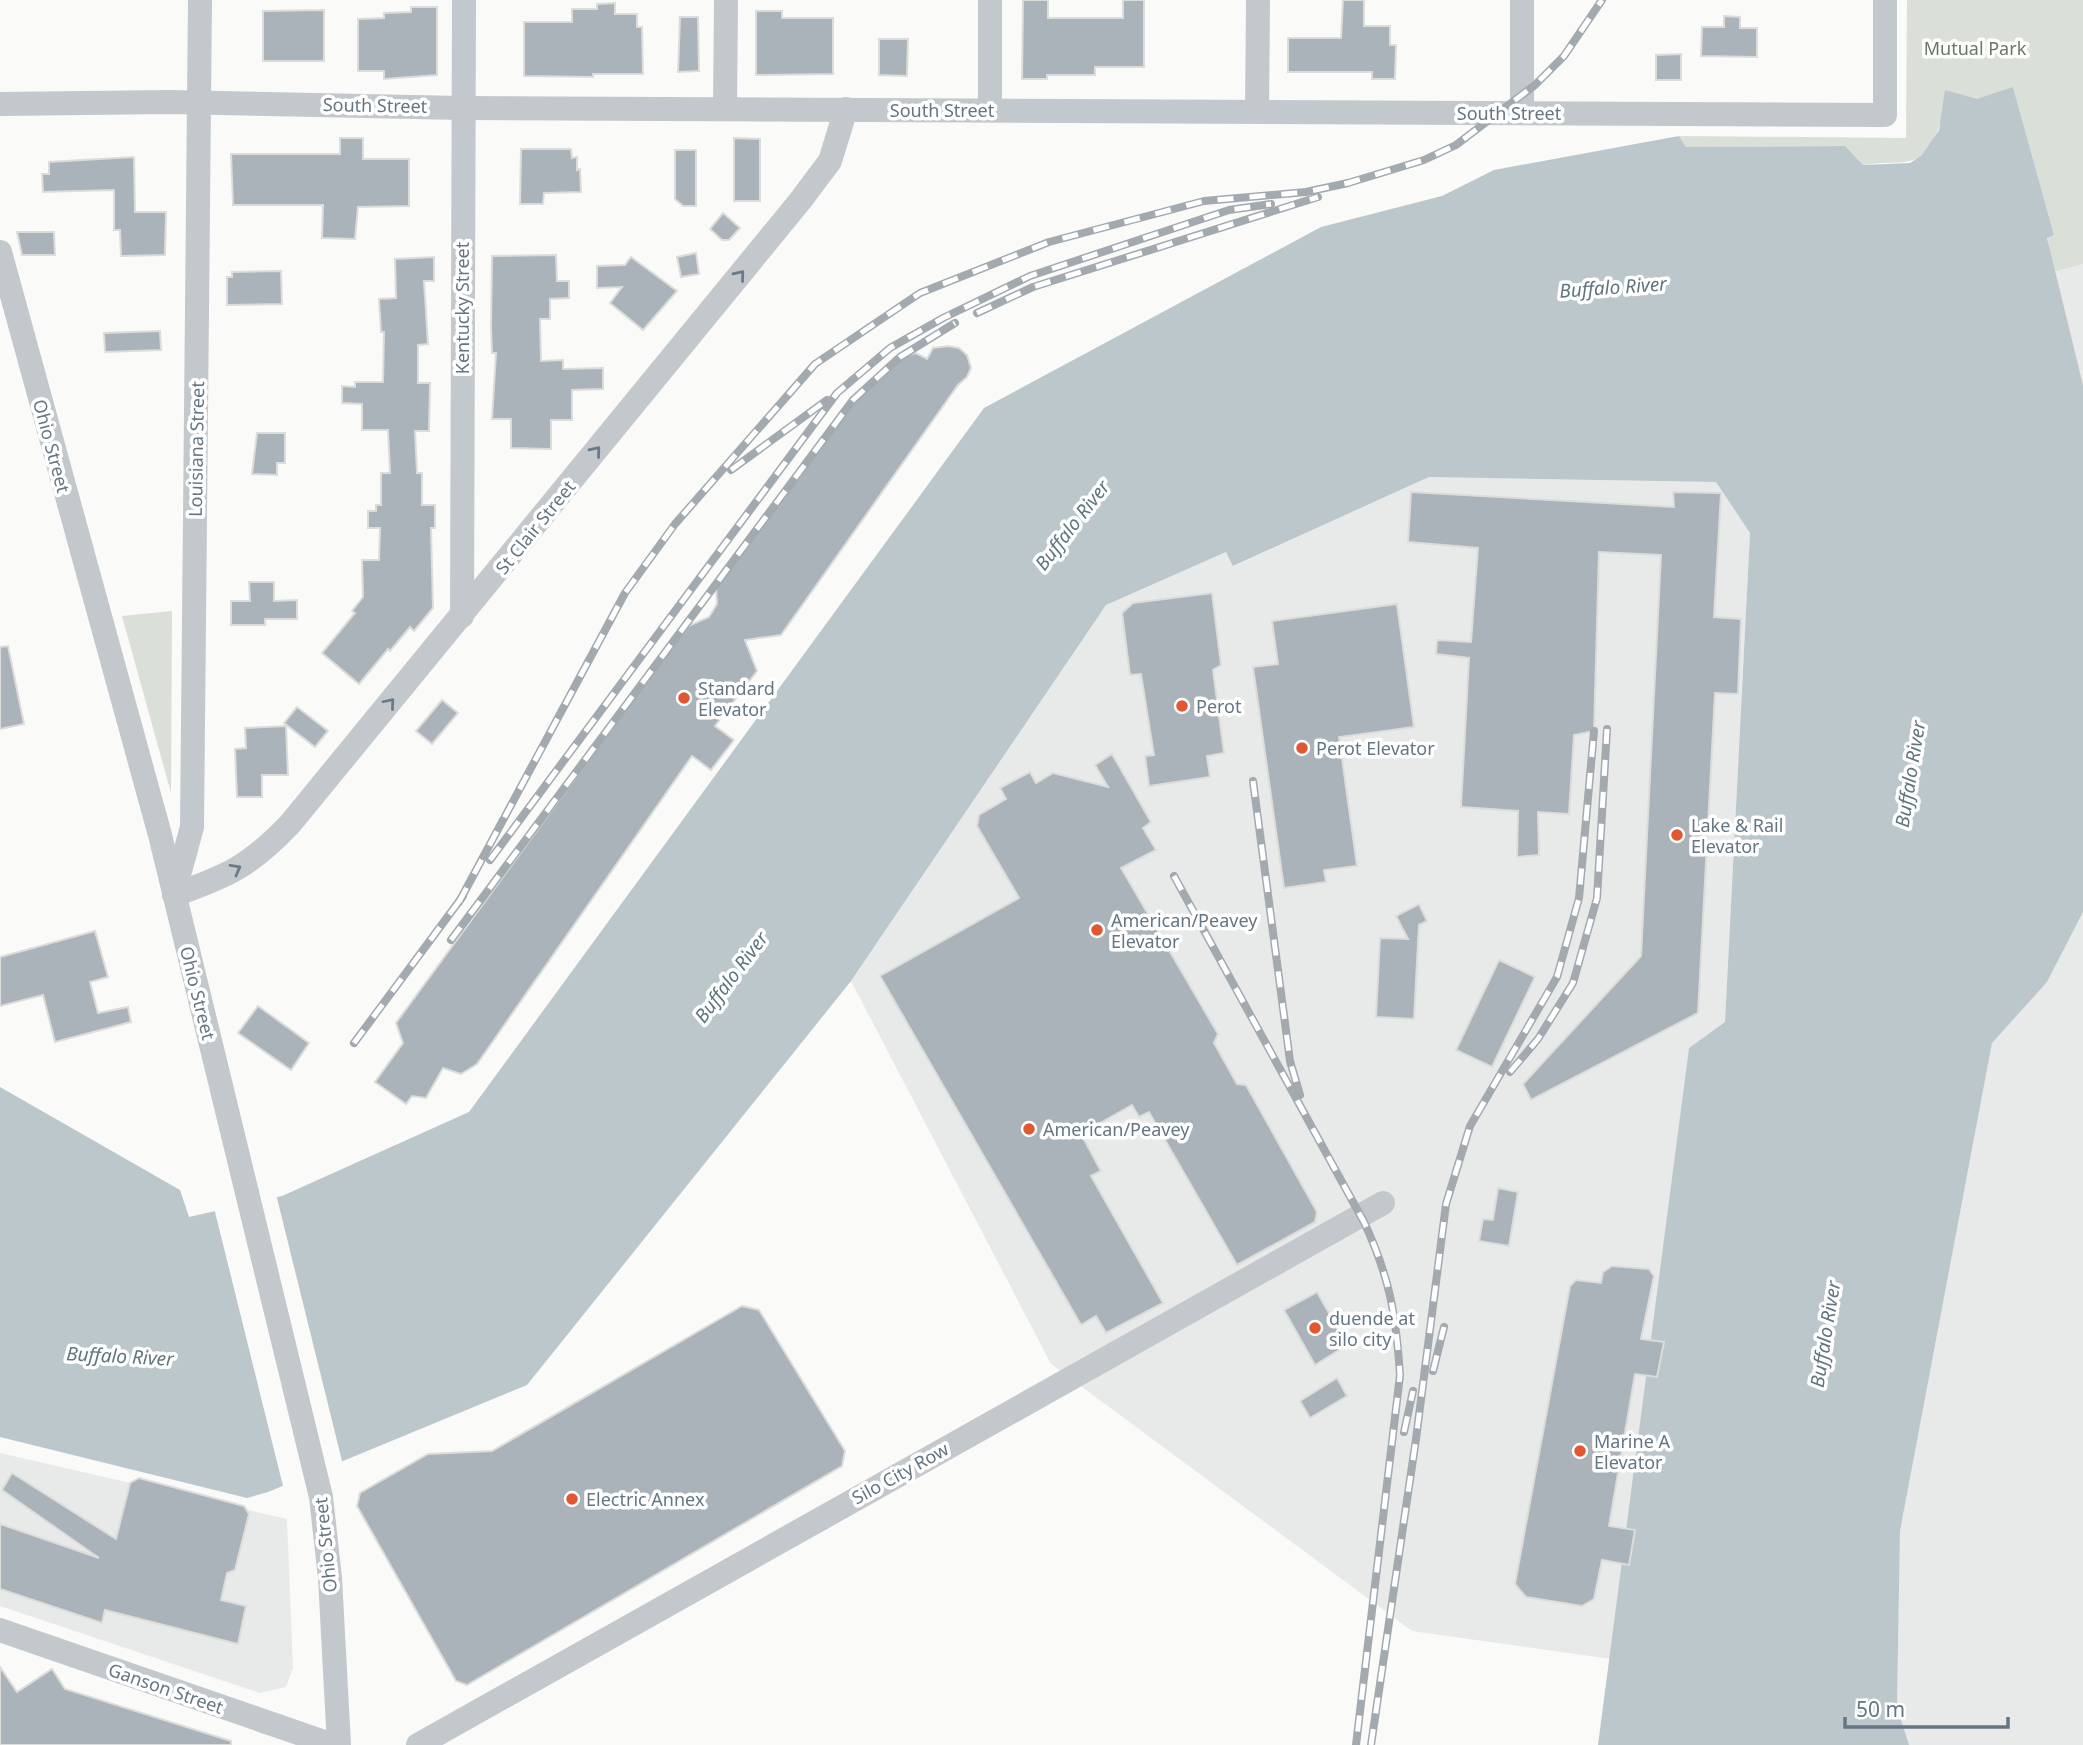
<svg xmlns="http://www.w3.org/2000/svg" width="2083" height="1745" font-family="'Noto Sans',sans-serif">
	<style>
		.built { fill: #e8e9e9 }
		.green { fill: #dadfd7 }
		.water { fill: #bbc7cb }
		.pier { fill: #fafaf8 }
		.building { fill: #aab3b9; stroke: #dcdcda; stroke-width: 2 }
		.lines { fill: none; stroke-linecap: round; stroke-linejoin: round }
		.minor { stroke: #c3c8cc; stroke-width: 24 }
		.rail-casing { stroke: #a2aab0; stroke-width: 8 }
		.rail { stroke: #fff; stroke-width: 5; stroke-dasharray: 16; stroke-linecap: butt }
		.oneway { stroke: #6a7a87 }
		.poi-dot { fill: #e4572e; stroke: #fff; stroke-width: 2.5 }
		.labels { text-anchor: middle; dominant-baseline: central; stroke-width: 7; stroke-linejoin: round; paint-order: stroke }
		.park-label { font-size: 18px; fill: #687a64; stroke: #fff }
		.street-label { font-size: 18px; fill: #657683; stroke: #fff }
		.poi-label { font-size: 18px; fill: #657683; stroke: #fff; text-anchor: start }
		.water-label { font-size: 19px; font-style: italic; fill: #60757c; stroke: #fff }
	</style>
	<rect width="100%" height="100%" fill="#fafaf8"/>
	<g class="built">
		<polygon points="2083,264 2083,385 2054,272"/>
		<polygon points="1429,477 1716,482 1750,533 1725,1022 1689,1048 1611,1659 1412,1631 1051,1364 851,981 1106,605 1226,552 1234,566"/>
		<polygon points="2083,912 2083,1745 1909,1745 1897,1707 1900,1531 1992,1042 2047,982"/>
		<polygon points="0,1453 287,1519 293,1668 286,1687 260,1693 0,1606"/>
	</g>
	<g class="green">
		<path d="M1907 0H2083V264L2054 272 2047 237 2054 235 2013 87 1943 115C1924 175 1910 158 1863 165L1845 146 1686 147 1679 136 1906 138Z"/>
		<polygon points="172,611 171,793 122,616"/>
	</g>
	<polygon class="water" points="2013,87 2054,235 2047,238 2083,385 2083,912 2047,982 1992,1043 1900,1531 1897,1707 1909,1745 1598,1745 1689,1048 1725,1022 1750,533 1716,482 1429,477 1233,566 1226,552 1106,605 851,981 527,1385 268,1492 247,1498 0,1437 0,1087 180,1190 189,1217 282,1196 469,1112 984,408 1321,227 1442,196 1494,170 1679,136 1686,147 1845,146 1863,165 1910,163 1922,155 1939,130 1945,90 1977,99"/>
	<polygon class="pier" points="276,1194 343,1465 284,1490 214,1208"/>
	<g class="building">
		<polygon points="1023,0 1048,0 1048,18 1123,18 1123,0 1144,0 1144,67 1095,67 1095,75 1047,75 1047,79 1022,79"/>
		<polygon points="1343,0 1364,0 1364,26 1390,26 1390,45 1396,45 1395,79 1372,79 1372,72 1288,72 1288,38 1341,38"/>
		<polygon points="615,3 615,14 637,14 637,27 642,27 643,74 593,74 593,77 524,76 524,22 572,22 572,9 597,9 597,4"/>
		<polygon points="411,7 437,7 437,75 384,79 384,71 358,71 358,19 384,18 384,13 411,12"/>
		<polygon points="324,10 324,61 263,61 263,11"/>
		<polygon points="756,11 782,11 782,18 833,18 833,74 756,75"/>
		<polygon points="1724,16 1740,17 1740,28 1757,28 1757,57 1701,56 1702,27 1724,27"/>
		<polygon points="680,17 698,17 699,71 678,72"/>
		<polygon points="879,39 908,39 907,76 879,75"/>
		<polygon points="1681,54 1681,80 1656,80 1656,55"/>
		<polygon points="340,138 363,138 363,159 409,159 409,206 358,207 355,239 322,238 323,205 233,205 231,154 340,154"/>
		<polygon points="734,138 760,139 760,201 734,201"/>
		<polygon points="521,149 571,149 572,158 577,157 577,170 580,169 581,192 544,193 543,204 520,204"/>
		<polygon points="675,150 696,150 696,206 683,206 675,199"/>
		<polygon points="134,157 135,212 166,212 165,255 121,256 120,230 114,230 114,190 43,192 42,174 49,174 49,162"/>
		<polygon points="723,213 740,228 729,240 722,240 710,229"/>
		<polygon points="17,232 54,232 55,255 22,255"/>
		<polygon points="696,253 699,274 681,277 677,257"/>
		<polygon points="556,255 557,281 569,281 569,298 550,299 550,319 540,319 541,361 563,360 563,369 603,368 603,389 572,390 572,420 551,420 551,449 511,448 511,419 492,419 496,353 492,353 491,328 492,256"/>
		<polygon points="434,257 434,281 424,281 428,344 418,345 418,383 430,383 429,431 415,431 417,473 422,473 422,505 435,505 435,528 431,528 433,608 414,631 410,627 390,651 388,649 359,684 322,653 355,613 352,611 363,597 362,560 379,560 380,528 368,528 368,511 376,511 376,505 381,505 381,473 390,473 388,430 362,430 362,404 342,403 342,386 355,387 355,382 383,382 384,332 381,332 379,299 396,298 395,259"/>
		<polygon points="631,257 677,291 643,330 610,303 622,287 597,288 597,266 625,265"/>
		<polygon points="281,271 282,304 227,305 227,277 232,277 232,272"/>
		<polygon points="160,331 161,350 105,352 104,333"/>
		<polygon points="948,346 959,348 967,355 971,368 967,377 958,385 781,635 745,640 757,671 715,726 734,740 711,770 692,756 477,1064 461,1074 443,1068 426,1098 412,1096 406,1104 375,1082 403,1043 396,1023 686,627 709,617 717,604 716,586 851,405 905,356 916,353 927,359 933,348"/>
		<polygon points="257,433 285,433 285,463 277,463 277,475 252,474"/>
		<polygon points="1411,492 1674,507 1673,492 1721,493 1714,617 1741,619 1738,694 1715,693 1698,1013 1531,1100 1523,1084 1641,956 1661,555 1599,552 1594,731 1574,735 1569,814 1538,812 1539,855 1517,857 1518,811 1461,807 1469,658 1436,654 1437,640 1471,642 1478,548 1408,542"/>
		<polygon points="249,582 274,582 274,601 297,600 297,619 265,619 265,625 231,625 231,601 250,601"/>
		<polygon points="1212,593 1221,665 1213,670 1224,753 1207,756 1210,777 1149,786 1145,756 1154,755 1141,674 1130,675 1122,613 1133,603"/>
		<polygon points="1397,604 1414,727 1339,737 1357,866 1324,870 1326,882 1284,888 1253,667 1278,664 1272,621"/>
		<polygon points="8,646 24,724 0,729 0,647"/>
		<polygon points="442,700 458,713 432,744 416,731"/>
		<polygon points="297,707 328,731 315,747 284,723"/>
		<polygon points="286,726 288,775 262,775 262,797 237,797 235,749 246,748 245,728"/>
		<polygon points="1112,754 1151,822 1143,828 1156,850 1121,868 1218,1034 1214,1043 1237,1084 1246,1085 1317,1212 1315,1222 1237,1265 1149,1112 1139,1117 1132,1105 1081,1134 1101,1171 1091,1176 1163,1303 1106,1333 1096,1316 1081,1325 880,976 1019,898 977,826 979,815 1006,799 1000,788 1030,772 1036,783 1053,773 1108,787 1095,765"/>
		<polygon points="1419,904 1427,921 1419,925 1414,1019 1376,1017 1380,938 1408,939 1396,916"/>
		<polygon points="95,931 108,977 90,982 98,1013 128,1007 131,1022 55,1042 43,995 0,1006 0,957"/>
		<polygon points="1499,960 1535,977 1492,1067 1456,1050"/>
		<polygon points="258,1006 309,1043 291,1070 238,1033"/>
		<polygon points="1498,1188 1518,1192 1509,1246 1479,1241 1483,1219 1493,1220"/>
		<polygon points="1612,1266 1649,1269 1654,1276 1641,1339 1664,1342 1657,1377 1635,1374 1609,1526 1635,1530 1629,1565 1602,1560 1594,1599 1582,1606 1526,1597 1515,1584 1570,1286 1576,1280 1601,1283 1603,1272"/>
		<polygon points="1317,1292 1347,1345 1315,1365 1284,1310"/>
		<polygon points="742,1306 759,1310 845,1451 842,1466 467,1685 456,1681 357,1506 360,1493 428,1454 492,1451"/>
		<polygon points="1337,1378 1347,1396 1310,1418 1300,1401"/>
		<polygon points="12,1473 116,1539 130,1483 139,1478 244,1506 249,1514 235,1570 227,1573 221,1600 246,1606 238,1644 105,1610 102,1623 0,1589 0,1524 99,1558 2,1490"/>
		<polygon points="0,1667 17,1692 52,1669 65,1689 231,1741 231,1745 0,1745"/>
	</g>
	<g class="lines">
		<g class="minor">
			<polyline points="0,104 170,102 462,108 1885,115 1885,0"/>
			<polyline points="725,109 726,0"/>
			<polyline points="990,110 990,0"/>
			<polyline points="1257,111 1258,0"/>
			<polyline points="1522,113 1522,0"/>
			<polyline points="0,252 160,835 321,1497 330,1578 339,1745"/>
			<polyline points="462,616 464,0"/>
			<polyline points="174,893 192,827 200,0"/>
			<path d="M174 895C228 876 250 866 290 824L800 201 830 161 846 109"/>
			<polyline points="0,1630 333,1745"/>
			<polyline points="418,1745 1383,1203"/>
		</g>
		<defs>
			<g id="rail">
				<polyline points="977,313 1033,287 1318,197"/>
				<polyline points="731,470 827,400"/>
				<polyline points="1253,781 1290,1061 1300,1095"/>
				<polyline points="490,860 837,393 890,348 943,318 1030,276 1229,210 1271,204"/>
				<path d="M1174 876 1364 1222C1390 1278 1396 1315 1400 1375L1356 1745"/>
				<polyline points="459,902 625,593 675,524 815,364 920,293 1049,242 1204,201 1306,192 1348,183 1424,160 1456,145 1535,85 1564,56 1602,0"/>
				<polyline points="451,940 853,400 900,357 955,323"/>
				<polyline points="354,1043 463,896"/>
				<polyline points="1510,1072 1538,1039 1573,983 1597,898 1607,729"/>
				<polyline points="1433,1371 1444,1327"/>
				<polyline points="1404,1432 1413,1391"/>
				<polyline points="1371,1745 1416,1439 1446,1204 1470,1126 1557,977 1579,898 1594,731"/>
			</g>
		</defs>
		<use href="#rail" class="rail-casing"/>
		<use href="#rail" class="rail"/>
	</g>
	<defs><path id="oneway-chevron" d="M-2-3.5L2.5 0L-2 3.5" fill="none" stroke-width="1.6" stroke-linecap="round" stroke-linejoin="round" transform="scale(1.75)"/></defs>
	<g class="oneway">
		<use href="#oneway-chevron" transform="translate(740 275) rotate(-51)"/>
		<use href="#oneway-chevron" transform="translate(596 451) rotate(-51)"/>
		<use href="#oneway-chevron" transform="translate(390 703) rotate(-50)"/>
		<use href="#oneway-chevron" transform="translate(236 869) rotate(-29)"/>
	</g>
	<g class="poi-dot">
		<circle cx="684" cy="698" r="7"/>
		<circle cx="1182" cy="706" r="7"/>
		<circle cx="1302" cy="748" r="7"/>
		<circle cx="1677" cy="835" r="7"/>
		<circle cx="1097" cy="930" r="7"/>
		<circle cx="1029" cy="1129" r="7"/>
		<circle cx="1315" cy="1328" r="7"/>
		<circle cx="1580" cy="1451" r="7"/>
		<circle cx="572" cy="1499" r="7"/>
	</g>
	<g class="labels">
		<g class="park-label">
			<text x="1975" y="48">Mutual Park</text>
		</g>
		<g class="street-label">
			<text transform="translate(375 105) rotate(1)">South Street</text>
			<text x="942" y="110">South Street</text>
			<text x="1509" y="113">South Street</text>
			<text transform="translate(462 308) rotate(-90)">Kentucky Street</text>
			<text transform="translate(52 446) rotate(75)">Ohio Street</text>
			<text transform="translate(196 449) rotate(-89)">Louisiana Street</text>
			<text transform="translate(535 527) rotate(-51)">St Clair Street</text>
			<text transform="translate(198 993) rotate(76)">Ohio Street</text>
			<text transform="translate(900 1473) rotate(-29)">Silo City Row</text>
			<text transform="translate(325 1545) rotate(-96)">Ohio Street</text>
			<text transform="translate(166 1688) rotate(19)">Ganson Street</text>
		</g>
		<g class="poi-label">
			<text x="698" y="688">Standard<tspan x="698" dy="21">Elevator</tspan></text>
			<text x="1196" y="706">Perot</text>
			<text x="1316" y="748">Perot Elevator</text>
			<text x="1691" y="825">Lake &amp; Rail<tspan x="1691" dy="21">Elevator</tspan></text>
			<text x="1111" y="920">American/Peavey<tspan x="1111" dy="21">Elevator</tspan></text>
			<text x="1043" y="1129">American/Peavey</text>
			<text x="1329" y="1318">duende at<tspan x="1329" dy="21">silo city</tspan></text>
			<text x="1594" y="1441">Marine A<tspan x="1594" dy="21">Elevator</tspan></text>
			<text x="586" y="1499">Electric Annex</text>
		</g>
		<g class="water-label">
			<text transform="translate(1613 287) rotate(-4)">Buffalo River</text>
			<text transform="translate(1072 525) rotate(-52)">Buffalo River</text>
			<text transform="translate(1910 774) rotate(-81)">Buffalo River</text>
			<text transform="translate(731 977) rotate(-53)">Buffalo River</text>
			<text transform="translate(1825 1334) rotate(-81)">Buffalo River</text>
			<text transform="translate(120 1356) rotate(3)">Buffalo River</text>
		</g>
	</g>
	<path d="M1845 1717v10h163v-10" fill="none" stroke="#657683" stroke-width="3.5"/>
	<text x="1856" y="1717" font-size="21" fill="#657683" stroke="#ffffff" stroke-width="5" paint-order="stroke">50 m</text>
</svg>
